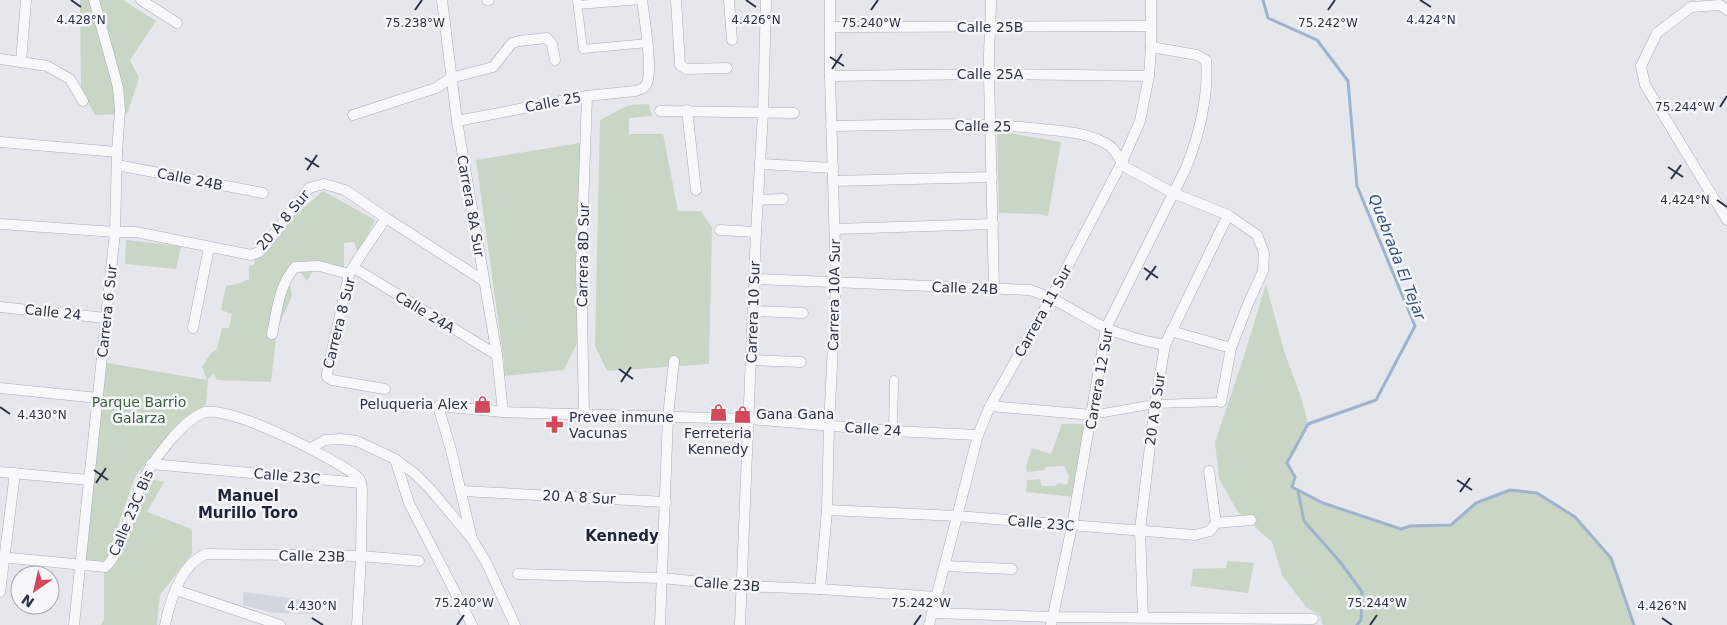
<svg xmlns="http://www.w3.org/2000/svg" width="1727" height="625" font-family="'DejaVu Sans',sans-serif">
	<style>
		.built { fill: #d2d6de }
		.green { fill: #c9d6c5 }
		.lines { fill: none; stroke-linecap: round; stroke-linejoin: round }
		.stream { stroke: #9fb4cc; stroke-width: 3 }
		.pedestrian-casing { stroke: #a9aeb7; stroke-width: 9 }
		.minor-casing { stroke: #a9aeb7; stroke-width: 11 }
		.pedestrian { stroke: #f7f8fa; stroke-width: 8 }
		.minor { stroke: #f7f8fa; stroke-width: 10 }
		.ticks { fill: none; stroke: #2b3445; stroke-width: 2 }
		.labels { text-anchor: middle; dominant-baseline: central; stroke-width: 5; stroke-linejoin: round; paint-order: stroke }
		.street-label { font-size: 14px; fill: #2b3445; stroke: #f4f6f9 }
		.park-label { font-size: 14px; fill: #3f6138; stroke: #f4f6f9 }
		.poi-label { font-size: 14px; fill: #2b3445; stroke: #f4f6f9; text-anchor: start }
		.water-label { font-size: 15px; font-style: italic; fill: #34527a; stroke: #f4f6f9 }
		.neighbourhood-label { font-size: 15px; font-weight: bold; fill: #1d2536; stroke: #f4f6f9 }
		.ticks-label { font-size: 12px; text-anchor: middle; fill: #2b3445; stroke: #f4f6f9; stroke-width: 5; stroke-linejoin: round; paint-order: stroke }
	</style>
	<rect width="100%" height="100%" fill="#e4e7ec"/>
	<polygon class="built" points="243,592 305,600 305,603 314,601 313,614 274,613 243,605"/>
	<g class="green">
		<polygon points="80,0 123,0 156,21 130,60 139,78 127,114 95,115 81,89"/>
		<polygon points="649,104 652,116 629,118 629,134 663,134 678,211 701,211 712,228 709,364 607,371 595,346 600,120 629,105"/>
		<polygon points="997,131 1061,142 1048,216 1039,214 999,213"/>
		<polygon points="580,143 579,336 580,337 564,370 504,376 504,362 476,160"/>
		<polygon points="323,191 375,220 358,253 354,242 344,243 344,268 326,262 321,271 313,270 307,281 298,270 289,279 292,296 277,329 271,382 217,380 213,373 208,380 206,404 165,439 135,477 105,563 84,562 102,362 207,380 202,367 211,353 217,349 222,328 229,328 232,314 221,310 226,286 237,284 249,279 249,266 254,265 258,246"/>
		<polygon points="126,240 181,246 176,269 125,264"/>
		<polygon points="1266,284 1284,351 1302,400 1308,424 1287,462 1293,475 1292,487 1323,503 1401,529 1410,526 1451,525 1476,503 1510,490 1537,493 1575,517 1611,558 1634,625 1323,625 1320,616 1306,607 1282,575 1272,542 1238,512 1219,479 1215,442 1244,356"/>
		<polygon points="1062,424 1089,424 1075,497 1026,492 1027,480 1040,479 1042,486 1055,486 1059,483 1067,485 1069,476 1064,466 1046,467 1045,470 1027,472 1026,466 1032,448 1051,454"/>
		<polygon points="151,479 164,482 147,512 192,529 192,554 160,595 157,625 101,625 104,619 104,570 114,564"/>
		<polygon points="1227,561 1254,563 1248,593 1191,586 1193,569 1226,568"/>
	</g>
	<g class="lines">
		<g class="stream">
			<polyline points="1263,0 1268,18 1317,40 1348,81 1357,186 1415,326 1376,400 1308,424 1287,463 1295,477 1292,487 1323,503 1401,529 1410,526 1451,525 1476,503 1510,490 1537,493 1575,517 1611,558 1634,625"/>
			<polyline points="1298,491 1304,521 1341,563 1362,592 1361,620 1357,625"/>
		</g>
		<defs>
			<g id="pedestrian">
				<polyline points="577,0 583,49 648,43"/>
				<polyline points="578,5 642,0"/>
				<polyline points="1092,415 1155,404 1221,402"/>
				<polyline points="893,431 894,380"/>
			</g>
			<g id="minor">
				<polyline points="141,0 177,23"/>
				<polyline points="442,0 457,121 497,355 503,412"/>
				<polyline points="487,0 489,0"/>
				<polyline points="676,0 680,65 686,69 727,68"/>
				<polyline points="729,0 732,40"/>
				<path d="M991 0C991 25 988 51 989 76 991 147 993 218 994 289"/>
				<polyline points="1727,10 1720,5 1691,7 1657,33 1641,66 1645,85 1727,220"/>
				<polyline points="830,27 1150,26"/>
				<polyline points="0,59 47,66 70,79 83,101"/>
				<polyline points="21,62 26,0"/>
				<polyline points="830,76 989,74 1149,76"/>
				<polyline points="687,110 696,190"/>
				<polyline points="660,111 794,113"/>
				<polyline points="353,115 436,88 451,78 493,67 512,43 519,41 547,38 552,44 555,60"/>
				<path d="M457 121 587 96 635 91C640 90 645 88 647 83 653 69 644 16 642 0"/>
				<path d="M831 126C901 125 972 121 1042 129 1063 131 1087 133 1105 143 1119 150 1117 161 1127 168L1173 193 1228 215 1257 235 1264 253 1263 271 1248 304 1231 348 1221 402"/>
				<polyline points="0,142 117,152"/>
				<polyline points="760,164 833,168"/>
				<polyline points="117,165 263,193"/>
				<polyline points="833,181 992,177"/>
				<polyline points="758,200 783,199"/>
				<polyline points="0,224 115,232 136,232 251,255 259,252 265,246 309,188 324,184 345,190 386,218 484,281"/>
				<polyline points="835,229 993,224"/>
				<polyline points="720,230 756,232"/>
				<polyline points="354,268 497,355"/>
				<path d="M754 279 1030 290C1057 298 1080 316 1106 328 1124 336 1144 341 1165 345"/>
				<polyline points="0,307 106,318"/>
				<polyline points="754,311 803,313"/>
				<polyline points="193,328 209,247"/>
				<polyline points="1171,331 1231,348"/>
				<path d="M272 334C277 311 279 285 295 267L319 266 349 274"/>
				<polyline points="751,360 801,362"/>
				<polyline points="0,388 98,398"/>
				<polyline points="385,389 332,380 327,377 327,374 349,274 362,253 386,218"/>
				<polyline points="990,406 1092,415"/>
				<polyline points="584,414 581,265 587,96"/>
				<polyline points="311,448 325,440 340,439 357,441 395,459 414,473 431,490 472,539 486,562 515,625"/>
				<polyline points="395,459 409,503 472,625"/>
				<polyline points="151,464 361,483"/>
				<polyline points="1209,471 1216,523"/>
				<polyline points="0,472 89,480"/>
				<polyline points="462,491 666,502"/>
				<polyline points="827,510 957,516 1195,535 1210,531 1216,523 1251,520"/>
				<polyline points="472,539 451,450 438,406 503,412 749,419 893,431 978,435"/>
				<path d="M0 557 105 567C120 557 133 503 141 484 150 464 184 417 206 412 234 407 336 459 359 478L361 483 362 490 361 556 357 625"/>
				<polyline points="945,566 1012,569"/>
				<polyline points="518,574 662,578 741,586 820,589 937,597"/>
				<polyline points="820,589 827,510 829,426 836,283 830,76 830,0"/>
				<polyline points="176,590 280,625"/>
				<polyline points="0,592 15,473"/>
				<polyline points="933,613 1052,617 1313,619"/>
				<polyline points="1143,617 1140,530 1155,404 1165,345 1228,215"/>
				<polyline points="74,625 115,232 117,152 120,110 118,87 94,0"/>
				<path d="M165 625C170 601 181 564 206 554L361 556 419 561"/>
				<polyline points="660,625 668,417 674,361"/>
				<polyline points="740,625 756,232 763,113 766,0"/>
				<polyline points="929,625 978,435 990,406 1051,298 1122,162 1140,121 1149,76 1151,47 1151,0"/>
				<path d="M1051 625 1072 526 1106 328 1186 168C1199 136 1209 95 1206 60L1197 55 1151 47"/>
			</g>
		</defs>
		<use href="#pedestrian" class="pedestrian-casing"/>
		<use href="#minor" class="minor-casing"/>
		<use href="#pedestrian" class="pedestrian"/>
		<use href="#minor" class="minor"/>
	</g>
	<path class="ticks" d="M71 0 81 7M746 0 756 7M1420 0 1431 7M415 10 422 0M871 10 878 0M1328 10 1335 0M830 57 844 66M832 69 842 54M1720 107 1727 96M305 158 319 167M1668 167 1683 177M307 170 317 155M1671 179 1681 165M1717 200 1727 207M1144 268 1158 278M1146 280 1156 266M619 369 633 379M621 382 631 367M0 407 10 414M94 470 108 480M1457 480 1472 490M96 483 106 468M1460 492 1470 478M312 618 323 625M1662 618 1672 625M457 625 464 615M914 625 921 615M1370 625 1377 615"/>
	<defs>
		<symbol id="shop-bare" viewBox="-9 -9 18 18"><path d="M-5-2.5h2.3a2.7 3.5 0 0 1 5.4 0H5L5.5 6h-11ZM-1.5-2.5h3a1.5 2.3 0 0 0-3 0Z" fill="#d1495b" stroke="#f4f6f9" stroke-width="2.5" paint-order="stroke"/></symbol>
		<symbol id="pharmacy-bare" viewBox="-9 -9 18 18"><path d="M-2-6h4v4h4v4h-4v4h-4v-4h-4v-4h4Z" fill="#d1495b" stroke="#f4f6f9" stroke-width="2.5" paint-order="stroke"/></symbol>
	</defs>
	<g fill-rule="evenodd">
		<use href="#shop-bare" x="470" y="392" width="25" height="25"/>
		<use href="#shop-bare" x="706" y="400" width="25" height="25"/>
		<use href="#shop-bare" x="730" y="402" width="25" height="25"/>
		<use href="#pharmacy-bare" x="542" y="412" width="25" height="25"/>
	</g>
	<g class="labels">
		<g class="street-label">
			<text x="990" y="27">Calle 25B</text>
			<text x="990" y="74">Calle 25A</text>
			<text transform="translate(553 102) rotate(-11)">Calle 25</text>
			<text transform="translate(983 126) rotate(1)">Calle 25</text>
			<text transform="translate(190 179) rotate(11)">Calle 24B</text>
			<text transform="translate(471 206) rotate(80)">Carrera 8A Sur</text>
			<text transform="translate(283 220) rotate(-50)">20 A 8 Sur</text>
			<text transform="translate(583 255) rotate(-89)">Carrera 8D Sur</text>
			<text transform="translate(965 288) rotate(2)">Calle 24B</text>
			<text transform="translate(834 295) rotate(-89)">Carrera 10A Sur</text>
			<text transform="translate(107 311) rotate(-84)">Carrera 6 Sur</text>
			<text transform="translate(1043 311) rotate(-61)">Carrera 11 Sur</text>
			<text transform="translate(53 312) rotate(6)">Calle 24</text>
			<text transform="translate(425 312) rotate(31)">Calle 24A</text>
			<text transform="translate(753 312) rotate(-88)">Carrera 10 Sur</text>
			<text transform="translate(339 323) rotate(-76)">Carrera 8 Sur</text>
			<text transform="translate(1099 379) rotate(-80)">Carrera 12 Sur</text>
			<text transform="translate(1155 409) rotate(-82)">20 A 8 Sur</text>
			<text transform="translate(873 429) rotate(4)">Calle 24</text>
			<text transform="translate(287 476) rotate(5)">Calle 23C</text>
			<text transform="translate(579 497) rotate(3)">20 A 8 Sur</text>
			<text transform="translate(131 513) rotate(-67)">Calle 23C Bis</text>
			<text transform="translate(1041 523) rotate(5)">Calle 23C</text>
			<text transform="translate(312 556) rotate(1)">Calle 23B</text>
			<text transform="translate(727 584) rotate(4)">Calle 23B</text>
		</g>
		<g class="park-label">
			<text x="139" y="402">Parque Barrio<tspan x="139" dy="16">Galarza</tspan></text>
		</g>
		<g class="poi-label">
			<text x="468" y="404" text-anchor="end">Peluqueria Alex</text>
			<text x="756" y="414">Gana Gana</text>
			<text x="569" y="417">Prevee inmune<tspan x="569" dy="16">Vacunas</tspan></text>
			<text x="718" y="433" text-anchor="middle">Ferreteria<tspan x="718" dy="16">Kennedy</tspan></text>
		</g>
		<g class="water-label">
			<text transform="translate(1397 257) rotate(69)">Quebrada El Tejar</text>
		</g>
		<g class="neighbourhood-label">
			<text x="248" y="496">Manuel<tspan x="248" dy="17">Murillo Toro</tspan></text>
			<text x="622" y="536">Kennedy</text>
		</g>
	</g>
	<g class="ticks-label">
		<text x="81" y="24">4.428°N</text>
		<text x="756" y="24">4.426°N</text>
		<text x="1431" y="24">4.424°N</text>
		<text x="415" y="27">75.238°W</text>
		<text x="871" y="27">75.240°W</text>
		<text x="1328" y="27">75.242°W</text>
		<text x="1685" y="111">75.244°W</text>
		<text x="1685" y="204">4.424°N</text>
		<text x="42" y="419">4.430°N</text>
		<text x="464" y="607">75.240°W</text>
		<text x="921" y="607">75.242°W</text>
		<text x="1377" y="607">75.244°W</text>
		<text x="312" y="610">4.430°N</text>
		<text x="1662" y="610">4.426°N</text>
	</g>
	<g transform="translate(35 590) rotate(214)"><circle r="24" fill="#f4f6f9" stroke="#a4a8b1"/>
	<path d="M0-4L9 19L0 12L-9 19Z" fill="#d1495b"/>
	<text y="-8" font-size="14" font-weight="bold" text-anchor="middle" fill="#2b3445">N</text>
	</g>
</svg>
